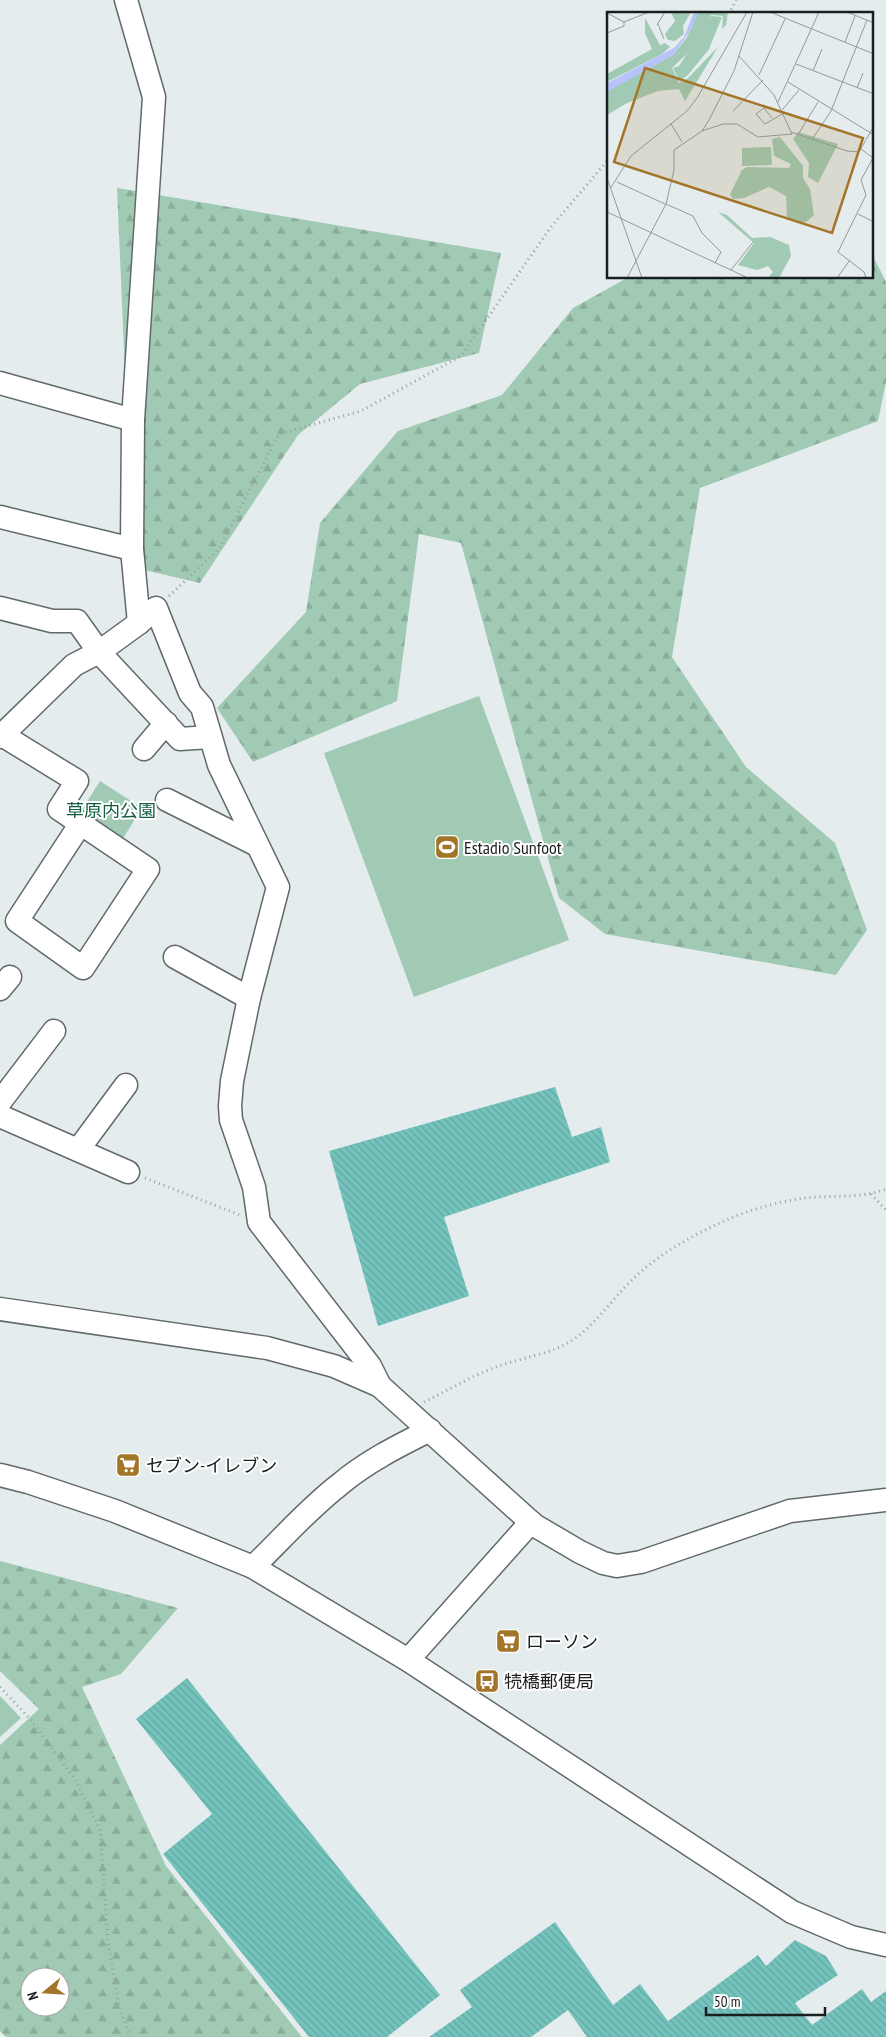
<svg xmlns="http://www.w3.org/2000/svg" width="886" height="2037" font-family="'PT Sans Narrow','Noto Sans JP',sans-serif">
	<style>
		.forest { fill: url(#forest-firs); fill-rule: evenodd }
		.green { fill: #a1cab4 }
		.building { fill: url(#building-back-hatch) }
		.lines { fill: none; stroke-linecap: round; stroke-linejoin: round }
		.minor-casing { stroke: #62696b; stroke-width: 25 }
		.path { stroke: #999fa0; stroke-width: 3; stroke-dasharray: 1 4; stroke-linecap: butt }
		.minor { stroke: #fff; stroke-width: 22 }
		.labels { text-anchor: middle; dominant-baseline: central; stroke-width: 4; stroke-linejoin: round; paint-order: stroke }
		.park-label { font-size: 18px; fill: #155f41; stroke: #fff }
		.poi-label { font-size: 18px; fill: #1b1e1f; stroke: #fff; text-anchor: start }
		.inset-road { fill: none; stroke: #949a9b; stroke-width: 1 }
		.view { fill: #a37528; fill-opacity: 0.15; stroke: #a37528; stroke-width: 2.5 }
		.inset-edge { fill: none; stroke: #1b1e1f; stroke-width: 2.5 }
	</style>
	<defs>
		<pattern id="forest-firs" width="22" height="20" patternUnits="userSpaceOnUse" patternTransform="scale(1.25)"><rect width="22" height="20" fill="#a1cab4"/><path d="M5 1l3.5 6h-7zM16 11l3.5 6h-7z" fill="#8aad9a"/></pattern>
		<pattern id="building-back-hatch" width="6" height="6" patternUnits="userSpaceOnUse" patternTransform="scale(1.25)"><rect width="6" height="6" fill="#74c3bd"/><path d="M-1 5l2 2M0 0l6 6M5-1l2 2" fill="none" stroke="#64a7a2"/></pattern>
	</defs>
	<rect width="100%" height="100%" fill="#e4ecee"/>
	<g class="forest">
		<polygon points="117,188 501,253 479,353 360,384 298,435 200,583 127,566 129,465"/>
		<polygon points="872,254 886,282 886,382 878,421 700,488 672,657 746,767 835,843 867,930 836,975 605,934 559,898 461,543 419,534 397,701 253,762 217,708 306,612 320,523 398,431 502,395 573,308 627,278 872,278"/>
		<path d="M0 1561 178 1608 121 1674 82 1687 166 1866 302 2037H6L0 2031V1745L39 1709 0 1671ZM30 1977H60V2007H30Z"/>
	</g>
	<g class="green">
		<polygon points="479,696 569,940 414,997 324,753"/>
		<polygon points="100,781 142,808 122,840 80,813"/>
		<polygon points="0,1696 21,1718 0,1737"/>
	</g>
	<g class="building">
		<polygon points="555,1087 572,1137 601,1127 610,1162 444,1217 469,1296 378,1326 329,1151"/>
		<polygon points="187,1678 440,1995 387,2037 309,2037 163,1854 212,1814 136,1719"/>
		<polygon points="555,1922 613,2005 640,1984 668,2021 758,1955 766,1966 795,1940 826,1956 838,1975 795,2003 812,2025 862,1989 871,2002 886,1991 886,2037 587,2037 568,2010 531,2037 429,2037 472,2007 460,1990"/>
	</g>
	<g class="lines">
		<defs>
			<g id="minor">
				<polyline points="126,0 154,97 133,420 132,549 139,623"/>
				<polyline points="0,383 133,420"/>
				<polyline points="0,517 132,549"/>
				<polyline points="0,608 52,621 77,621 99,652 180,739 210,737"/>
				<polyline points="2,735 77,781 59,809 148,869 83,968 17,921 81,823"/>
				<polyline points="0,737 74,665 99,652 139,623 156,608 190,693 202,707 219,765 278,887 249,998 232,1081 230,1106 231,1120 254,1187 259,1222 370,1366 380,1386"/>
				<polyline points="144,749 166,723"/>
				<polyline points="167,800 257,845"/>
				<polyline points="175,957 249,998"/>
				<polyline points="0,989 10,977"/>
				<polyline points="0,1102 54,1031"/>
				<polyline points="0,1116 128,1172"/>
				<polyline points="78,1150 126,1085"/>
				<polyline points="0,1309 267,1348 334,1366 380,1386 534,1525 580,1552 603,1563 617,1566 641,1562 790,1511 886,1500"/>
				<polyline points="0,1475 28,1482 115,1511 253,1567 408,1660 792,1912 851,1937 886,1945"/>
				<path d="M253 1567C281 1540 308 1509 339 1485 366 1462 398 1446 430 1430"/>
				<polyline points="408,1660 531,1522"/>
			</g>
		</defs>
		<use href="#minor" class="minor-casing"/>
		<g class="path">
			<polyline points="729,14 736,0"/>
			<polyline points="169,596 219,549 279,434 361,411 461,356 551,227 608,160"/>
			<polyline points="145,1178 240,1215"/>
			<polyline points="871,1194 886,1210"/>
			<path d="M424 1402C449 1390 473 1375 499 1366 523 1357 553 1354 574 1339 597 1323 612 1299 632 1280 657 1255 691 1236 724 1221 748 1210 778 1202 804 1198 831 1195 860 1199 886 1189"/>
			<polyline points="0,1687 31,1720 74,1778 100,1829 108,1943 119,2006 130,2037"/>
		</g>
		<use href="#minor" class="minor"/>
	</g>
	<defs>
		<symbol id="stadium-square" viewBox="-11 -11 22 22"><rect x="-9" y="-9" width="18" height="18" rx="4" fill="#a37528" stroke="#fff"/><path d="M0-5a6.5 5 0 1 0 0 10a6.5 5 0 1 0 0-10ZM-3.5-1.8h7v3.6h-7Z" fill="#fff"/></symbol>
		<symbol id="supermarket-square" viewBox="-11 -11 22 22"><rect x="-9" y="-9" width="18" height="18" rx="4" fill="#a37528" stroke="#fff"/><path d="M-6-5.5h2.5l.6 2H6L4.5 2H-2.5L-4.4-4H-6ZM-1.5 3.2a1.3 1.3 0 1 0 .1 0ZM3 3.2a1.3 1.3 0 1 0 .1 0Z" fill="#fff"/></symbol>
		<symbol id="bus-square" viewBox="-11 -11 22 22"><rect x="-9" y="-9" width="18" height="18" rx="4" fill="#a37528" stroke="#fff"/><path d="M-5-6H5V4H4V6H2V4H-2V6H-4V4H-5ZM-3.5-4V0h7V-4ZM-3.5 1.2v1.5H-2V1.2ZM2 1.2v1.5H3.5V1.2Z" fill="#fff"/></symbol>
	</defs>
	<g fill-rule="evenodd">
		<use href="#stadium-square" x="433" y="833" width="28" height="28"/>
		<use href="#supermarket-square" x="114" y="1451" width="28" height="28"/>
		<use href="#supermarket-square" x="494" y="1627" width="28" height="28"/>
		<use href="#bus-square" x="473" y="1667" width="28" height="28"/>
	</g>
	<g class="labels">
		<g class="park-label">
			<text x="111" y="810">草原内公園</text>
		</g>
		<g class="poi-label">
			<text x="464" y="847">Estadio Sunfoot</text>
			<text x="146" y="1465">セブン-イレブン</text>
			<text x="526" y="1641">ローソン</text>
			<text x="504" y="1681">㸿橋郵便局</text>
		</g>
	</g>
	<g transform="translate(607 12)">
		<rect width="266" height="266" fill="#e4ecee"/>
		<path d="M64 0H84L76 14 77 22 68 29 61 28 58 22 68 9ZM91 0H121L119 13 115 17 116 4 104 3 91 31 65 56 72 71 81 66 111 35 78 89 72 77 51 79 20 91 0 103V79L66 43 80 25ZM38 6 53 33 58 31 63 35 55 42 0 70V62L45 37 38 21ZM191 120 231 132 211 171 201 165 202 151 186 127ZM173 125 196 154V166L203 177 207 203 199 210 191 211 180 205 179 184 162 175 137 186 126 187 123 182 135 158 140 155 182 156 184 152 167 144 165 127ZM111 200 120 203 145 226 163 225 182 233 184 244 172 266H161L166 260 161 254 150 258 131 253 147 231Z" fill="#a1cab4"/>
		<path d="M104 4 115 5 102 37 81 63 72 69 66 56 72 54ZM164 135 165 153 135 154V136Z" fill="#a1cab4"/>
		<path d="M87 0H91L85 16 66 43 0 80V71L67 36 77 25Z" fill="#b7c4fc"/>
		<path class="inset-road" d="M163 0 267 42M240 0 267 11M0 1 17 10 42 0M51 12 57 27M50 13 58 0M0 21 17 14V10M238 30 248 4M189 52 267 82M206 59 215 37M152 63 178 7M181 70 267 123M250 76 256 61M171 90 212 0M175 98 192 78M126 99 156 68M165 106 157 96 149 102 158 112 177 101M64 112 75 130M95 119 116 112H130L151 125 185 122 167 83 132 44M184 120 240 139 252 140 267 114M192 121 211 90M206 126 224 99 260 8M254 137 266 146 254 168 259 183 231 240 257 260 259 266M0 166 35 266M10 170 58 192M3 177 24 144 80 99 90 86 140 0M59 192 86 204 95 221 114 240 108 251M0 200 141 266M251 202 267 210M124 258 146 230M20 266 59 192 67 158V138L95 119 102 108 127 59 146 0M230 266 243 248"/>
		<path class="view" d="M38 56 256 126 225 221 7 150Z"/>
		<rect width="266" height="266" class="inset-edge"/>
	</g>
	<g transform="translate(45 1992) rotate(252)"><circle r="24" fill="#ffffff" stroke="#a4a5a5"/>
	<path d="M0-4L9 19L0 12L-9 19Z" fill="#a37528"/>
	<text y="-8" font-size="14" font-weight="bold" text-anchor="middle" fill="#1b1e1f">N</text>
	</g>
	<path d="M706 2007v8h119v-8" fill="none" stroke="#1b1e1f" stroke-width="2.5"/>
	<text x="714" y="2007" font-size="15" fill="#1b1e1f" stroke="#ffffff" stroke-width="4" paint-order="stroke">50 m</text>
</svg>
